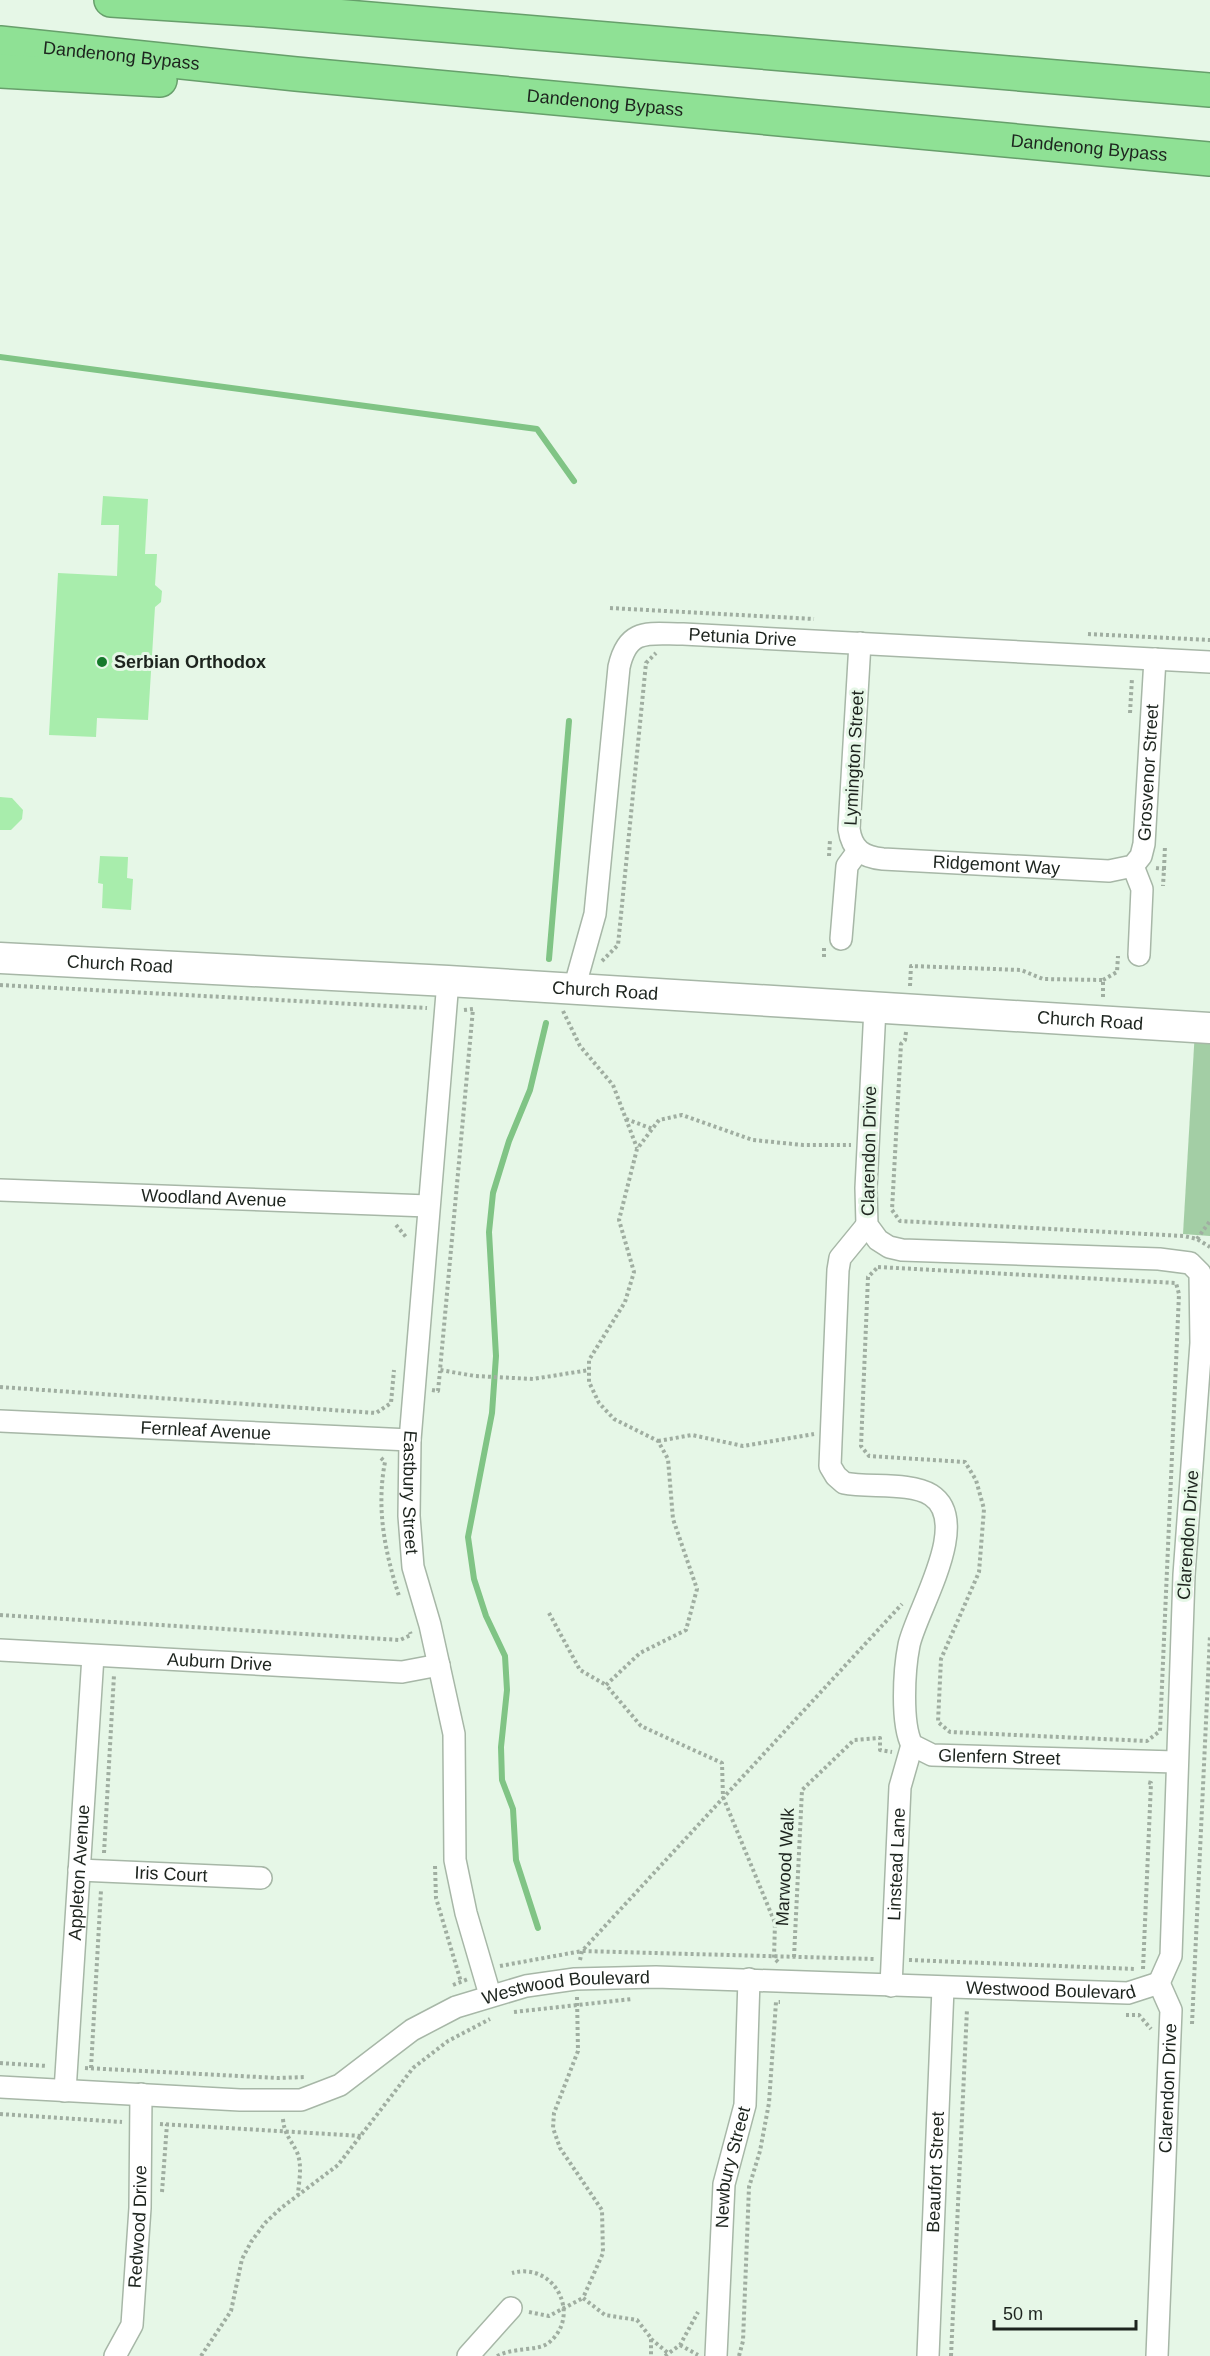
<svg xmlns="http://www.w3.org/2000/svg" width="1210" height="2356" font-family="Helvetica,sans-serif">
	<style>
		.green { fill: #a3cea5 }
		.lines { fill: none; stroke-linecap: round; stroke-linejoin: round }
		.stream { stroke: #80c485; stroke-width: 6 }
		.building { fill: #a8edac }
		.street-casing { stroke: #a7b7a7; stroke-width: 24 }
		.secondary-casing { stroke: #a7b7a7; stroke-width: 33 }
		.highway-casing { stroke: #679f6b; stroke-width: 36 }
		.path { stroke: #a0aea1; stroke-width: 4; stroke-dasharray: 3 3; stroke-linecap: butt }
		.street { stroke: #fff; stroke-width: 21 }
		.secondary { stroke: #fff; stroke-width: 30 }
		.highway { stroke: #8fe195; stroke-width: 33 }
		.poi-dot { fill: #15792b; stroke: #e6f7e7; stroke-width: 2 }
		.labels { text-anchor: middle; dominant-baseline: central; stroke-width: 6; stroke-linejoin: round; paint-order: stroke }
		.street-label { font-size: 18px; fill: #1d241e; stroke: #e6f7e7 }
		.poi-label { font-size: 18px; font-weight: bold; fill: #1d241e; stroke: #e6f7e7; text-anchor: start }
	</style>
	<rect width="100%" height="100%" fill="#e6f7e7"/>
	<polygon class="green" points="1195,1030 1210,1031 1210,1236 1183,1234"/>
	<g class="lines">
		<g class="stream">
			<polyline points="0,357 537,429 574,481"/>
			<polyline points="549,959 569,721"/>
			<polyline points="538,1928 516,1860 513,1809 502,1780 501,1747 507,1690 505,1656 486,1616 474,1579 468,1537 492,1413 496,1356 489,1232 493,1193 509,1141 530,1090 546,1023"/>
		</g>
	</g>
	<g class="building">
		<polygon points="103,496 148,499 145,554 157,554 155,585 162,591 161,602 155,607 148,720 97,718 96,737 49,735 58,573 117,576 119,525 101,525"/>
		<polygon points="0,797 12,798 23,810 22,819 11,830 0,830"/>
		<polygon points="100,856 128,857 127,878 133,879 131,910 102,908 103,884 98,883"/>
	</g>
	<g class="lines">
		<defs>
			<g id="street">
				<path id="s1" d="M860 643 849 829C852 850 863 857 883 859L1109 871 1133 866 1141 856 1144 844 1155 659"/>
				<polyline points="1133,866 1142,889 1139,955"/>
				<polyline points="841,939 847,866 858,851"/>
				<path id="s2" d="M448 981 410 1440 409 1516 413 1567 430 1625 454 1734 455 1860 466 1913 490 1995"/>
				<path id="s3" d="M574 989 595 914 619 667C628 627 649 634 683 634L1210 662"/>
				<polyline points="875,1008 866,1188 867,1225 878,1240 889,1247 902,1250 1159,1259 1190,1263 1200,1273 1201,1343 1184,1575 1171,1956 1159,1983"/>
				<path id="s4" d="M0 1190 428 1206"/>
				<path id="s5" d="M867 1225 840 1258 838 1270 830 1466 836 1476 844 1483C869 1488 910 1482 931 1495 973 1522 916 1611 909 1645 904 1670 901 1724 912 1745L932 1755 1176 1762"/>
				<path id="s6" d="M0 1421 410 1440"/>
				<path id="s7" d="M0 1650 402 1672 439 1665"/>
				<path id="s8" d="M79 1870 261 1878"/>
				<path id="s9" d="M891 1986 900 1787 912 1745"/>
				<path id="s10" d="M0 2087 240 2100H301L340 2085 412 2030 456 2007 526 1986 575 1979 656 1977 1128 1993 1159 1983"/>
				<path id="s11" d="M65 2091 93 1656"/>
				<path id="s12" d="M115 2356 132 2325 140 2208 141 2094"/>
				<polyline points="468,2356 511,2308"/>
				<path id="s13" d="M716 2356 724 2184 745 2105 749 1979"/>
				<path id="s14" d="M928 2356 943 1988"/>
				<path id="s15" d="M1157 2356 1171 2010 1159 1983"/>
			</g>
			<g id="secondary">
				<path id="s16" d="M0 958 448 981 1210 1028"/>
			</g>
			<g id="highway">
				<polyline points="111,0 264,10 1210,90"/>
				<path id="s17" d="M0 43 296 74 1210 159"/>
				<polyline points="0,71 160,80"/>
			</g>
		</defs>
		<use href="#street" class="street-casing"/>
		<use href="#secondary" class="secondary-casing"/>
		<use href="#highway" class="highway-casing"/>
		<g class="path">
			<polyline points="610,608 814,619"/>
			<polyline points="1088,634 1210,640"/>
			<polyline points="1130,713 1132,678"/>
			<polyline points="829,856 830,840"/>
			<polyline points="1156,868 1164,869 1163,886"/>
			<polyline points="1164,869 1165,846"/>
			<polyline points="824,957 824,948"/>
			<polyline points="602,961 618,945 646,663 656,653"/>
			<polyline points="1103,980 1117,972 1118,956"/>
			<polyline points="0,985 427,1008"/>
			<polyline points="910,986 911,966 1021,970 1043,979 1103,980 1103,999"/>
			<polyline points="464,1010 473,1009 440,1370 475,1376 533,1379 589,1370"/>
			<polyline points="563,1011 580,1046 613,1085 637,1148"/>
			<polyline points="906,1032 905,1040 901,1044 892,1210 900,1221 1184,1236 1197,1239 1210,1247"/>
			<polyline points="626,1119 653,1129"/>
			<polyline points="396,1225 406,1237"/>
			<polyline points="1197,1239 1210,1221"/>
			<polygon points="878,1267 1176,1283 1179,1294 1160,1731 1147,1741 950,1732 938,1722 941,1659 979,1572 984,1509 976,1480 965,1462 869,1456 861,1446 868,1277"/>
			<polyline points="0,1387 376,1413 391,1403 394,1370"/>
			<polyline points="432,1390 438,1391 440,1371"/>
			<polyline points="658,1441 692,1435 743,1446 814,1434"/>
			<path d="M381 1458 385 1462C376 1509 385 1552 399 1596"/>
			<polyline points="549,1613 580,1670 606,1685"/>
			<polyline points="0,1615 400,1640 411,1635 410,1632"/>
			<polyline points="104,1853 114,1675"/>
			<polyline points="435,1866 436,1898 461,1982"/>
			<polyline points="794,1957 802,1790 854,1740 880,1738 880,1750 892,1752"/>
			<polyline points="580,1960 582,1951 902,1604"/>
			<polyline points="909,1960 1136,1969"/>
			<polyline points="778,1962 774,1958 775,1923 723,1797 722,1763 641,1726 606,1685 640,1653 686,1630 697,1589 673,1519 668,1459 658,1441 614,1419 599,1403 589,1382 589,1360 625,1302 634,1272 619,1220 637,1149 659,1120 682,1115 753,1140 803,1145 851,1145"/>
			<polyline points="500,1966 582,1951 875,1959"/>
			<polyline points="1143,1969 1151,1783 1147,1782"/>
			<polyline points="453,1985 468,1979"/>
			<polyline points="577,1997 578,2051 554,2113 553,2128 560,2148 602,2210 603,2253 583,2298 605,2315 637,2320 651,2338 651,2356"/>
			<polyline points="514,2012 632,1999"/>
			<polyline points="1126,2015 1139,2015 1151,2029"/>
			<polyline points="1192,2024 1210,1635"/>
			<polyline points="0,2063 47,2066"/>
			<polyline points="85,2068 278,2078 305,2077"/>
			<polyline points="91,2068 101,1890"/>
			<polyline points="0,2114 122,2122"/>
			<path d="M283 2119C284 2133 290 2139 296 2150 303 2164 299 2180 298 2194"/>
			<polyline points="160,2124 362,2136"/>
			<polyline points="162,2192 167,2124"/>
			<polyline points="529,2312 549,2316 583,2298"/>
			<polyline points="651,2339 668,2353"/>
			<polyline points="680,2345 698,2355"/>
			<polyline points="201,2356 231,2311 242,2259 251,2242 265,2223 281,2208 338,2165 413,2068 448,2041 490,2019"/>
			<path d="M497 2356C515 2347 536 2351 547 2344 583 2318 556 2261 512 2273"/>
			<polyline points="665,2356 680,2345 698,2312"/>
			<polyline points="739,2356 743,2341 749,2187 760,2151 769,2103 776,2002 780,2002"/>
			<polyline points="951,2356 967,2009"/>
		</g>
		<use href="#street" class="street"/>
		<use href="#secondary" class="secondary"/>
		<use href="#highway" class="highway"/>
	</g>
	<circle class="poi-dot" cx="102" cy="662" r="6"/>
	<g class="labels">
		<g class="street-label">
			<text stroke="none"><textPath href="#s17" startOffset="122">Dandenong Bypass</textPath></text>
			<text stroke="none"><textPath href="#s17" startOffset="608">Dandenong Bypass</textPath></text>
			<text stroke="none"><textPath href="#s17" startOffset="1094">Dandenong Bypass</textPath></text>
			<text stroke="none"><textPath href="#s3" startOffset="468">Petunia Drive</textPath></text>
			<text transform="translate(854 758) rotate(-87)">Lymington Street</text>
			<text stroke="none"><textPath href="#s1" startOffset="584">Grosvenor Street</textPath></text>
			<text stroke="none"><textPath href="#s1" startOffset="350">Ridgemont Way</textPath></text>
			<text stroke="none"><textPath href="#s16" startOffset="120">Church Road</textPath></text>
			<text stroke="none"><textPath href="#s16" startOffset="606">Church Road</textPath></text>
			<text stroke="none"><textPath href="#s16" startOffset="1092">Church Road</textPath></text>
			<text transform="translate(869 1151) rotate(-89)">Clarendon Drive</text>
			<text stroke="none"><textPath href="#s4" startOffset="214">Woodland Avenue</textPath></text>
			<text stroke="none"><textPath href="#s6" startOffset="206">Fernleaf Avenue</textPath></text>
			<text stroke="none"><textPath href="#s2" startOffset="513">Eastbury Street</textPath></text>
			<text transform="translate(1188 1535) rotate(-86)">Clarendon Drive</text>
			<text stroke="none"><textPath href="#s7" startOffset="220">Auburn Drive</textPath></text>
			<text stroke="none"><textPath href="#s5" startOffset="714">Glenfern Street</textPath></text>
			<text stroke="none"><textPath href="#s9" startOffset="122">Linstead Lane</textPath></text>
			<text transform="translate(785 1867) rotate(-87)">Marwood Walk</text>
			<text stroke="none"><textPath href="#s11" startOffset="219">Appleton Avenue</textPath></text>
			<text stroke="none"><textPath href="#s8" startOffset="92">Iris Court</textPath></text>
			<text stroke="none"><textPath href="#s10" startOffset="1082">Westwood Boulevard</textPath></text>
			<text stroke="none"><textPath href="#s10" startOffset="596">Westwood Boulevard</textPath></text>
			<text stroke="none"><textPath href="#s15" startOffset="268">Clarendon Drive</textPath></text>
			<text stroke="none"><textPath href="#s13" startOffset="190">Newbury Street</textPath></text>
			<text stroke="none"><textPath href="#s14" startOffset="184">Beaufort Street</textPath></text>
			<text stroke="none"><textPath href="#s12" startOffset="134">Redwood Drive</textPath></text>
		</g>
		<g class="poi-label">
			<text x="114" y="662">Serbian Orthodox</text>
		</g>
	</g>
	<path d="M994 2320v9h142v-9" fill="none" stroke="#1d241e" stroke-width="3"/>
	<text x="1003" y="2320" font-size="18" fill="#1d241e" stroke="#e6f7e7" stroke-width="4.5" paint-order="stroke">50 m</text>
</svg>
